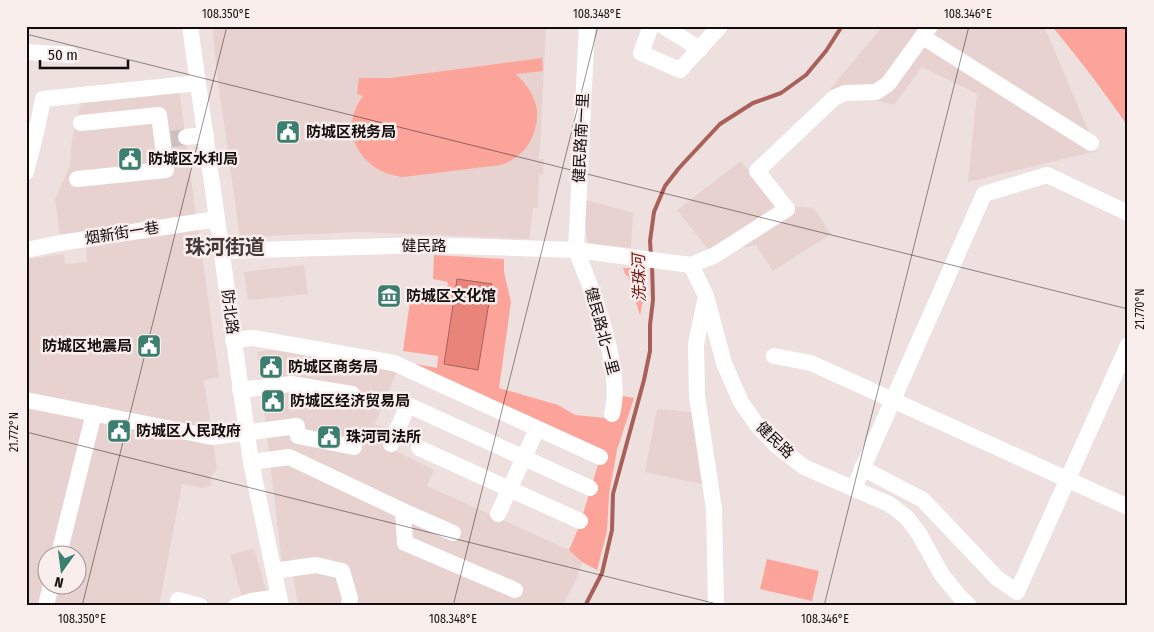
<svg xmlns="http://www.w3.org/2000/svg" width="1154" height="632" font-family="'Fira Sans Condensed','Noto Sans SC',sans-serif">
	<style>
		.built { fill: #e7d2cf; fill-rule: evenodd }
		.green { fill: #fca49a }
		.water { fill: #e88479; stroke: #a86058 }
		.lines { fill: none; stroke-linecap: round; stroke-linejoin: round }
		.stream { stroke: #a86058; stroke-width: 4 }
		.minor-tunnel { stroke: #ccc0bf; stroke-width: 16; stroke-dasharray: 16 8; stroke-linecap: butt }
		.minor { stroke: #fff; stroke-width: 16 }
		.ticks { fill: none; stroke: #110d0c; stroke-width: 1; stroke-opacity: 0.45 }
		.labels { text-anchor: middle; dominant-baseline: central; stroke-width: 5; stroke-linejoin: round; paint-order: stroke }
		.poi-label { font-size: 15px; font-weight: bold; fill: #110d0c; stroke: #faeeec; text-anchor: start }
		.street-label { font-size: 15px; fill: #110d0c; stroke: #faeeec }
		.water-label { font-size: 16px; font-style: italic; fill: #731a17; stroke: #faeeec }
		.district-label { font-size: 20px; font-weight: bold; fill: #413837; stroke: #faeeec }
		.neatline { fill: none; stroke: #110d0c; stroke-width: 2 }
		.ticks-label { font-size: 12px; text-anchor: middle; fill: #110d0c }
	</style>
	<rect width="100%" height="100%" fill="#ede0df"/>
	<g class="built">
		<polygon points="212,26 546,26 540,151 538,159 544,159 543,175 539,175 538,208 533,208 529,239 361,232 240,237 218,81"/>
		<polygon points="883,26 1044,26 1097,151 968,182 977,94 922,67 894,105 830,89"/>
		<polygon points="179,88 196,217 60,237 55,199 70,166 72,139 82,99"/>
		<polygon points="741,161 775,205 814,208 831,234 773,271 756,245 711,253 677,210"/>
		<polygon points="587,200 633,213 631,248 588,243 583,214"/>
		<path d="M198 227 219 377 204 380 217 469 211 477 212 485 204 488 182 484 159 606H26V259L64 254 65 264 87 262 86 243ZM48 554H78V584H48Z"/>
		<polygon points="304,265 308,294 248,300 244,272"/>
		<polygon points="276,349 397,372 375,424 393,431 386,446 434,470 427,486 569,550 582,562 576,580 563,605 298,606 293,576 282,564 257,352"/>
		<polygon points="657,409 692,412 702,484 645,472"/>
		<polygon points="254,548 267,593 243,600 230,555"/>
	</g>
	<g class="green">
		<polygon points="1052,26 1128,26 1128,126 1091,75"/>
		<path d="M542 58 543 71 516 74C530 88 541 104 536 125 533 142 522 156 506 163 498 167 486 166 476 168 452 171 427 174 403 177 362 173 336 131 363 96L357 94 359 78H390Z"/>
		<polygon points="434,255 504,259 504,272 511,302 499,388 558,405 575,415 615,419 623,396 634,398 617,450 609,495 607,531 597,570 582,562 569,550 579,527 601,455 447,381 464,383 432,378 415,364 437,368 438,356 403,351 411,294 446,298 448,282 433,279"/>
		<polygon points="623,268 645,268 646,286 640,315 628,275 626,276"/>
		<polygon points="767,559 819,571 812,601 760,589"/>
	</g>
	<polygon class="water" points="457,279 492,284 478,370 444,364"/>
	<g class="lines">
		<g class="stream">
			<polyline points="651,256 650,241 654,212 665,186 679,168 720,124 753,103 781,93 806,75 826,51 842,26"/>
			<polyline points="585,606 602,573 612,530 613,494 644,380 650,351 650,325 653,300 652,263"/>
		</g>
		<polyline class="minor-tunnel" points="171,139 186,137"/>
		<g class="minor">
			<polyline points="190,26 251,462 281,606"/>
			<path d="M587 26 576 250C593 292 624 370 612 414"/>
			<polyline points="651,26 641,53 680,70 720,26"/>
			<polyline points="663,26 700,49"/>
			<polyline points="923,37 1091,143"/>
			<polyline points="26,52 71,55"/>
			<polyline points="26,131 36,133 26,172"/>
			<polyline points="36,133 43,99 198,83"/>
			<polyline points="186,137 206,135"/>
			<polyline points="77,179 166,170 159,115 81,123"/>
			<polyline points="26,250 60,243 217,219"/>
			<polyline points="222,251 426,245 576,250 691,265 706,296 724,363 741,402 757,425 777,446 804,467 889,504 906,517 918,532 942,575 960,597 969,606"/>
			<polyline points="691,265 715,255 787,209 757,171 834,98 845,93 876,92 888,84 930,26"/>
			<polyline points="705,301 696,344 697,396 714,509 716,606"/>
			<polyline points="233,340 253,338 394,363 600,457"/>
			<polyline points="774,356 811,363 1128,507"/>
			<polyline points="240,390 291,384 352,394"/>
			<polyline points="26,400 212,437 297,426 298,436 354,447"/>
			<polyline points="391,444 408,405 590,488"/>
			<polyline points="419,448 580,521"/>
			<polyline points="251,462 289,457 403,511 453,533"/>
			<polyline points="862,468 923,500 997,578 1017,592 1128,345"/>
			<polyline points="854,488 984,194 1047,175 1128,213"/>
			<polyline points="403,511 405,543 515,590"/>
			<polyline points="498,514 537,429"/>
			<polyline points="59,554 94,413"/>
			<polyline points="274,571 316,565 342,571 350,598 349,606"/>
			<polyline points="178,600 200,606"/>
			<polyline points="46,606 51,584"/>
			<polyline points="236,606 251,601 279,597"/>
		</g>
	</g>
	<path class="ticks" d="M26 34 1128 309M26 432 725 606M82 606 227 26M453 606 598 26M824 606 969 26"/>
	<defs>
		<symbol id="civic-square" viewBox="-11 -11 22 22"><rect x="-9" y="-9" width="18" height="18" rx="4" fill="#3c7e6f" stroke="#faeeec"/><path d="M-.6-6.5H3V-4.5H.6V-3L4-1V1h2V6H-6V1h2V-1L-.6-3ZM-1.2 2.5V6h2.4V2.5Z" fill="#fff"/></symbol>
		<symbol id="museum-square" viewBox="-11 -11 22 22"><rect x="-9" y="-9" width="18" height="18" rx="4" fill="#3c7e6f" stroke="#faeeec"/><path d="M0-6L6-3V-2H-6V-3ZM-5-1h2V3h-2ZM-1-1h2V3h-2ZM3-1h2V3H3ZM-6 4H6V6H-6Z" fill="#fff"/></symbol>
	</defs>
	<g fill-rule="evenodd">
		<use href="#civic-square" x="274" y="118" width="28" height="28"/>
		<use href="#civic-square" x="116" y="145" width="28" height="28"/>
		<use href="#museum-square" x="375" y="282" width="28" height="28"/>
		<use href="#civic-square" x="135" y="332" width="28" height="28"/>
		<use href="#civic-square" x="257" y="353" width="28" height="28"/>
		<use href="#civic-square" x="259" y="387" width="28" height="28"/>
		<use href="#civic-square" x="105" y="417" width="28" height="28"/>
		<use href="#civic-square" x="315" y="423" width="28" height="28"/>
	</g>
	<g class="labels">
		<g class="poi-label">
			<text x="306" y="132">防城区税务局</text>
			<text x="148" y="159">防城区水利局</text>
			<text x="406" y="296">防城区文化馆</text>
			<text x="132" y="346" text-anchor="end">防城区地震局</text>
			<text x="288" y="367">防城区商务局</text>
			<text x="290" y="401">防城区经济贸易局</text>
			<text x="136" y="431">防城区人民政府</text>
			<text x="346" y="437">珠河司法所</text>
		</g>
		<g class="street-label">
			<text transform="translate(581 138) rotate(-87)">健民路南一里</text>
			<text transform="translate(122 233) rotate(-9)">烟新街一巷</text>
			<text x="424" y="246">健民路</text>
			<text transform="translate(230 312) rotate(83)">防北路</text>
			<text transform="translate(602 331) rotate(75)">健民路北一里</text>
			<text transform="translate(775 440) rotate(44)">健民路</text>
		</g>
		<g class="water-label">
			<text transform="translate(639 278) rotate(-91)">洗珠河</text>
		</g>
		<g class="district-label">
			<text x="225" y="247">珠河街道</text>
		</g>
	</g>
	<rect width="1154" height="632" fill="none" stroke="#faeeec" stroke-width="55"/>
	<g transform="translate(62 570) rotate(194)"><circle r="24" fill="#faeeec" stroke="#9d9492"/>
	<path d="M0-4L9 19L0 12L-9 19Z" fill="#3c7e6f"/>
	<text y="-8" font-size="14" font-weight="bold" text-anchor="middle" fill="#110d0c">N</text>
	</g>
	<path d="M40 60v8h88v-8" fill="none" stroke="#110d0c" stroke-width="2.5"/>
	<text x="48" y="60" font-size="15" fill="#110d0c" stroke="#faeeec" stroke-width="4" paint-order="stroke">50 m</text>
	<rect x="28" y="28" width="1098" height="576" class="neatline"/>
	<g class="ticks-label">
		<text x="226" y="18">108.350°E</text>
		<text x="597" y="18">108.348°E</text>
		<text x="968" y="18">108.346°E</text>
		<text transform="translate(1140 309) rotate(-90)" y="4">21.770°N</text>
		<text transform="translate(14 432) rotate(-90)" y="4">21.772°N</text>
		<text x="82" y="623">108.350°E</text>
		<text x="453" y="623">108.348°E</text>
		<text x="825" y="623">108.346°E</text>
	</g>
</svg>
